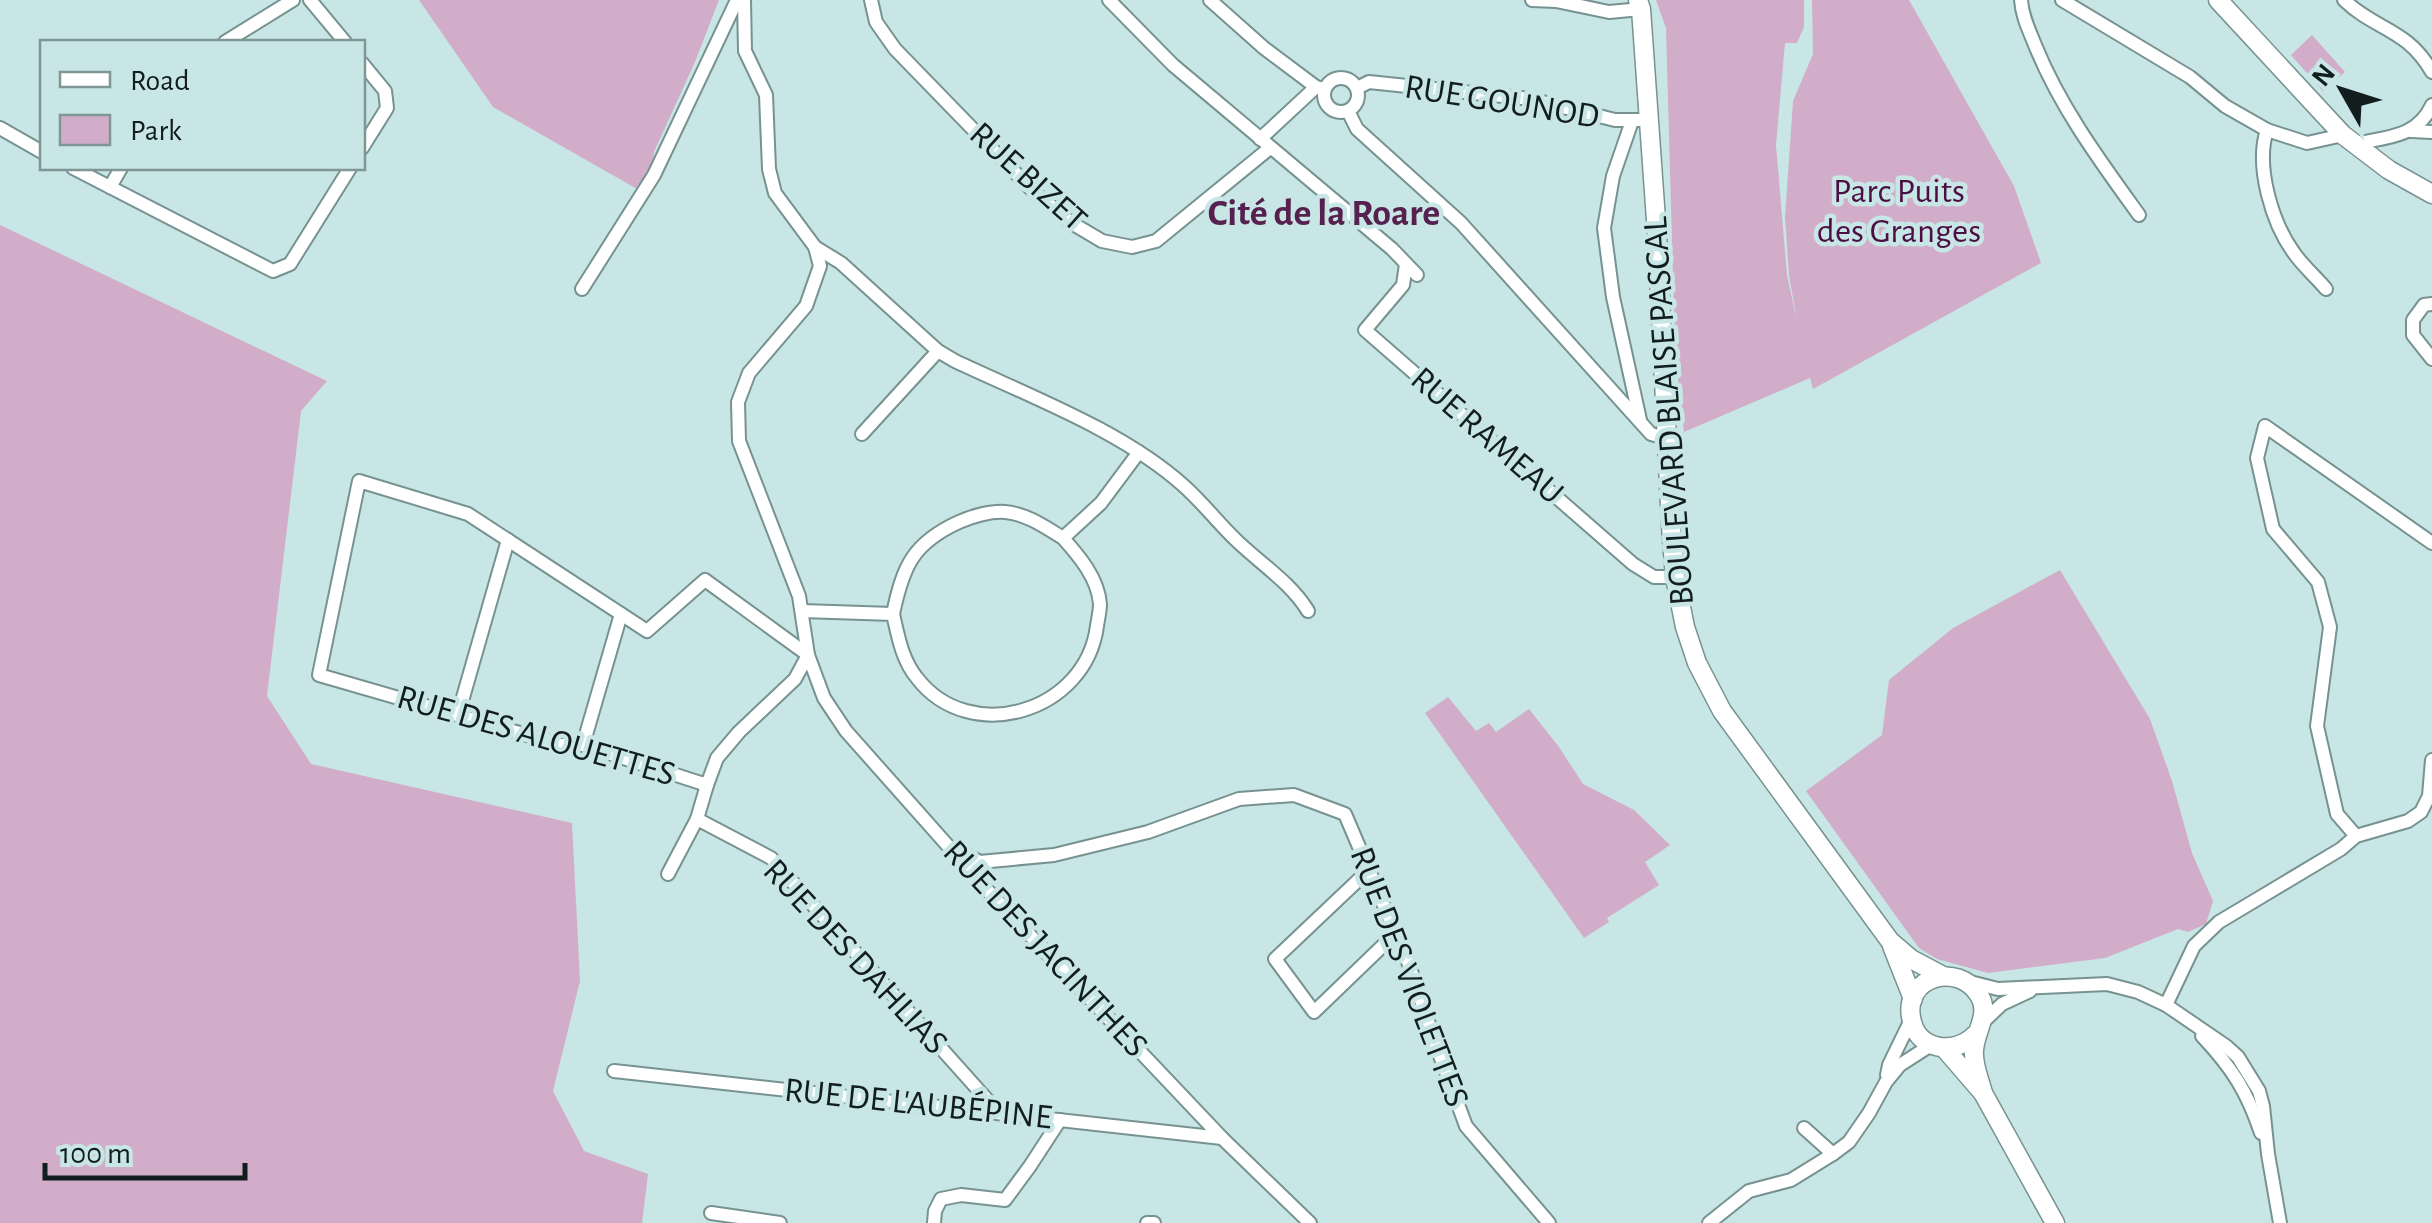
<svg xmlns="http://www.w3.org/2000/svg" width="2432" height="1223" font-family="'Alegreya Sans',sans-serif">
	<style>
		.green { fill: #d1adc9 }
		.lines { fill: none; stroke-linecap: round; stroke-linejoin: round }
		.street-casing { stroke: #769291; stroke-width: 16 }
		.secondary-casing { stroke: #769291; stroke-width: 21 }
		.street { stroke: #fff; stroke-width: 12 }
		.secondary { stroke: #fff; stroke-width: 18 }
		.labels { text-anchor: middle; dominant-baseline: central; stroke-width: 9; stroke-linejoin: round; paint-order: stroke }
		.street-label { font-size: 35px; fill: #121d1d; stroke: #c8e6e5 }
		.park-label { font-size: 35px; fill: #4c0f44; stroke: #c8e6e5 }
		.neighbourhood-label { font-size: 38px; font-weight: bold; fill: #56214e; stroke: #c8e6e5 }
	</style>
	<rect width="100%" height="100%" fill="#c8e6e5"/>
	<g class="green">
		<polygon points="419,0 719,0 695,62 654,152 651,189 637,189 493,107"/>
		<polygon points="1656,0 1804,0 1804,27 1797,43 1785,43 1776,145 1787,275 1797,321 1789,275 1785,217 1793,101 1813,54 1812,0 1909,0 2014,186 2041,263 1813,389 1810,378 1684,432 1675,350 1666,28"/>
		<polygon points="2312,35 2345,72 2323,91 2291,55"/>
		<polygon points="0,225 327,381 301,411 267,696 311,764 572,823 580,981 553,1091 584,1151 648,1174 642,1223 0,1223"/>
		<polygon points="2060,570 2150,719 2172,781 2192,853 2213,901 2206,924 2188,932 2178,929 2105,958 1988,973 1937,959 1919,948 1806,791 1882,735 1889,680 1953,628"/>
		<polygon points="1448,697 1476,731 1489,723 1496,732 1529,709 1559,747 1583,784 1634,810 1670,845 1645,862 1659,885 1607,918 1609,922 1584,938 1425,713"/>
	</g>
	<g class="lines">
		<defs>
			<g id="street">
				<polyline points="310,0 345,42"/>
				<polyline points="744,0 745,51 766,95 769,169 775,193 815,247 820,266 806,306 749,373 738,402 739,441 799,596 808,655 824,698 846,731 988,891 1222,1138 1310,1223"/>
				<polyline points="871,0 876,22 895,49 1031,189 1070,222 1102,241 1132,247 1156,241 1270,148"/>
				<polyline points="1109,0 1173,65 1392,249 1417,275"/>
				<polyline points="1210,0 1264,48 1316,87 1325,89"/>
				<polyline points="1532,0 1556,1 1609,12 1641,9"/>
				<path d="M2021 0C2022 16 2029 30 2035 45 2060 107 2100 161 2139 215"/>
				<polyline points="2062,0 2190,77 2225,106 2267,130"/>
				<path d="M2344 0C2375 30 2407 28 2432 72"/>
				<polyline points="225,42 293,0"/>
				<polyline points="362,63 385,91 387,108 362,148"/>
				<circle cx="1341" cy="95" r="17"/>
				<polyline points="1357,88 1369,82 1530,99 1615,120 1640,120"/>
				<polyline points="1348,111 1357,129 1461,223 1651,434 1666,438"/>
				<polyline points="1632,121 1613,176 1604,228 1613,297 1640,420"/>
				<polyline points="0,128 42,152"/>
				<polyline points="2411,131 2432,132"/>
				<polyline points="1260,139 1316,87"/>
				<path d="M2354 144C2386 137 2417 138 2432 105"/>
				<polyline points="73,168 273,271 290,264 350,168"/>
				<polyline points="110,187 121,168"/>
				<path d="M815 247 841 263 938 351 955 361C1029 396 1123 431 1184 486 1203 503 1219 524 1237 541 1261 564 1291 583 1308 611"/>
				<polyline points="1406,264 1403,285 1365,330 1633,564 1654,577 1675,577"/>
				<polyline points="582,289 654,175 737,0"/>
				<path d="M2326 289C2316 277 2303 266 2294 253 2272 223 2255 166 2267 130L2307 143 2343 135"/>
				<polyline points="2432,304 2424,305 2413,320 2413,335 2432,359"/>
				<polyline points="862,434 938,351"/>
				<polygon points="359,481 468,514 647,631 705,580 808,655 795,679 739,732 717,758 707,785 583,745 561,745 319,675"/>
				<path d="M802 611 893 614C898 636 902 660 917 678 970 747 1086 712 1097 626 1098 619 1100 611 1100 604 1098 578 1079 556 1063 538"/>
				<path d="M893 614C903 566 913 543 959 522 972 516 991 511 1005 512 1027 514 1045 527 1063 538L1101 503 1139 452"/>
				<polyline points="458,715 508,540"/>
				<polyline points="583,745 621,614"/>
				<polyline points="697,819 771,858 999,1113"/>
				<polyline points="2356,836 2337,814 2317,726 2330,627 2318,582 2273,529 2257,458 2265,426 2432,543"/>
				<polyline points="956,850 980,862 1054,855 1148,832 1239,799 1294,795 1345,814 1408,962 1436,1045 1466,1126 1549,1223"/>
				<polyline points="1370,869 1275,959 1314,1012 1396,933"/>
				<polyline points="668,874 697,819 707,785"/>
				<polyline points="1966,981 1998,989 2107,984 2138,992 2166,1005 2226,1046 2238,1057 2259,1091 2263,1106 2268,1154 2280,1223"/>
				<polyline points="2166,1005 2194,946 2219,922 2341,849 2356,836 2408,821 2421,812 2429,796 2432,760"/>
				<polyline points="1982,1023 2002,1004 2030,991"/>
				<path d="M2202 1036C2232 1068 2247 1091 2261 1133"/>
				<polyline points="614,1071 1222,1138"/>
				<polyline points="1887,1075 1889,1065 1911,1020"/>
				<polyline points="1804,1128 1833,1154"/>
				<polyline points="711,1213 780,1223"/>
				<polyline points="934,1223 935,1211 941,1199 961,1195 1005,1200 1030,1166 1060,1120"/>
				<polyline points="1147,1223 1154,1223"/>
				<polyline points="1709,1223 1749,1191 1791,1180 1833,1154 1849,1142 1869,1113 1886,1082 1900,1065 1931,1045"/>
			</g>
			<g id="secondary">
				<polyline points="1638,0 1641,9 1657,234 1671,526 1675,577 1685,627 1697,663 1722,711 1890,941 1911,959 1943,976"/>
				<polyline points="2218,0 2343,135 2389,170 2432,194"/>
				<polyline points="1892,946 1913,999"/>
				<path d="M1976 1034C1955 1056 1916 1051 1911 1017 1904 977 1958 961 1979 995 1992 1015 1972 1034 1974 1055 1974 1067 1980 1081 1983 1093"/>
				<polyline points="1945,1049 1983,1093 2055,1223"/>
			</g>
		</defs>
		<use href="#street" class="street-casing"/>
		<use href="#secondary" class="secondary-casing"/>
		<use href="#street" class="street"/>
		<use href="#secondary" class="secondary"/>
	</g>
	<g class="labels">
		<g class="street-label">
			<text transform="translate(1502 102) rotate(9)">RUE GOUNOD</text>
			<text transform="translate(1028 177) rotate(42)">RUE BIZET</text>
			<text transform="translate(1669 411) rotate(-94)">BOULEVARD BLAISE PASCAL</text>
			<text transform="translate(1487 436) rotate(41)">RUE RAMEAU</text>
			<text transform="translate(536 736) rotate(16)">RUE DES ALOUETTES</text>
			<text transform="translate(1045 949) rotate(47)">RUE DES JACINTHES</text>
			<text transform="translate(855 957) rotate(47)">RUE DES DAHLIAS</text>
			<text transform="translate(1409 977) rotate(69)">RUE DES VIOLETTES</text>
			<text transform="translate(918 1104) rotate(6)">RUE DE L'AUBÉPINE</text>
		</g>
		<g class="park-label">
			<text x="1899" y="191">Parc Puits<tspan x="1899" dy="40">des Granges</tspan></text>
		</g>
		<g class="neighbourhood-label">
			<text x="1324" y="214">Cité de la Roare</text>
		</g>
	</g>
	<rect x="40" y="40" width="325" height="130" fill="#c8e6e5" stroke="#7f9695" stroke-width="2.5"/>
	<rect x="60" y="72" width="50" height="15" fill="#ffffff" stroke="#7f9695" stroke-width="2.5"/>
	<text x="130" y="90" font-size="30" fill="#121d1d">Road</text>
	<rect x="60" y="115" width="50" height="30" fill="#d1adc9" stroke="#7f9695" stroke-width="2.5"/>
	<text x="130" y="140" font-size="30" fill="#121d1d">Park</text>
	<g transform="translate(2342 90) rotate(309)" stroke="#c8e6e5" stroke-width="8" paint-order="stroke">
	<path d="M0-8L18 38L0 25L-18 38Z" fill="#121d1d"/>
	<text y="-15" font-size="28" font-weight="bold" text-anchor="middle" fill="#121d1d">N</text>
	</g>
	<path d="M45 1163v15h200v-15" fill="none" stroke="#121d1d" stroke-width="5"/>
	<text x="60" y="1163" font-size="30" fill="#121d1d" stroke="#c8e6e5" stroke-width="8" paint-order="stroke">100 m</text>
</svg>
